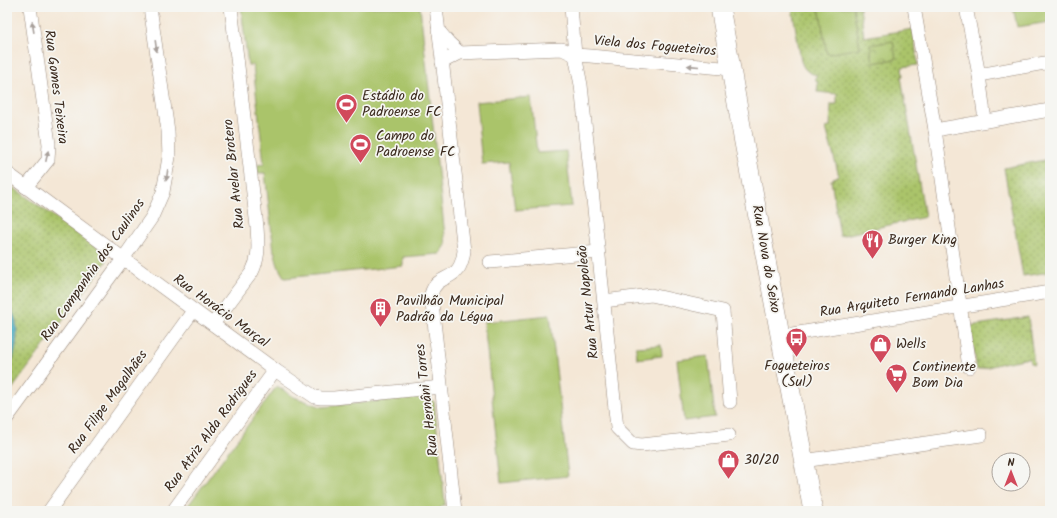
<svg xmlns="http://www.w3.org/2000/svg" width="1057" height="518" font-family="Kalam,sans-serif">
	<style>
		.grass { fill: url(#grass-dots); stroke: #727744 }
		.park { fill: url(#park-crowns); stroke: #727744 }
		.garden { fill: #aac46a; stroke: #727744 }
		.water { fill: url(#water-ripples); stroke: #3e6a70 }
		.lines { fill: none; stroke-linecap: round; stroke-linejoin: round }
		.street-casing { stroke: #98887a; stroke-width: 14 }
		.secondary-casing { stroke: #98887a; stroke-width: 20 }
		.street { stroke: #fff; stroke-width: 13 }
		.secondary { stroke: #fff; stroke-width: 19 }
		.oneway { fill: #a79f9a }
		.labels { text-anchor: middle; dominant-baseline: central; stroke-width: 3.5; stroke-linejoin: round; paint-order: stroke }
		.street-label { font-size: 14px; fill: #3b2a1e; stroke: #f6f6f2 }
		.poi-label { font-size: 14px; fill: #3b2a1e; stroke: #f6f6f2; text-anchor: start }
	</style>
	<defs>
		<pattern id="grass-dots" width="8" height="8" patternUnits="userSpaceOnUse"><rect width="8" height="8" fill="#aac46a"/><path d="M2 2h.1M6 6h.1" fill="none" stroke="#8c9f57" stroke-width="1.8" stroke-linecap="round"/></pattern>
		<pattern id="park-crowns" width="20" height="18" patternUnits="userSpaceOnUse"><rect width="20" height="18" fill="#aac46a"/><path d="M2 6a3 3 0 1 1 6 0M12 15a3 3 0 1 1 6 0" fill="none" stroke="#8c9f57"/></pattern>
		<pattern id="water-ripples" width="26" height="14" patternUnits="userSpaceOnUse"><rect width="26" height="14" fill="#42aac2"/><path d="M2 4q2-2 4 0t4 0M15 11q2-2 4 0t4 0" fill="none" stroke="#388b9d"/></pattern>
	</defs>
	<rect width="100%" height="100%" fill="#f6f6f2"/>
	<filter id="ink" filterUnits="userSpaceOnUse"><feTurbulence type="fractalNoise" baseFrequency=".025" numOctaves="2"/><feDisplacementMap in="SourceGraphic" scale="8" xChannelSelector="R" yChannelSelector="G"/><feConvolveMatrix kernelMatrix="1 2 1 2 8 2 1 2 1" color-interpolation-filters="sRGB"/></filter>
	<filter id="wash" filterUnits="userSpaceOnUse"><feTurbulence type="fractalNoise" baseFrequency=".012" numOctaves="4" result="noise"/><feDisplacementMap in="SourceGraphic" scale="16" xChannelSelector="R" yChannelSelector="G"/><feGaussianBlur stdDeviation="0.9" result="paint"/><feColorMatrix in="noise" values="0 0 0 0 0 0 0 0 0 0 0 0 0 0 0 0 0 1.4 0 .05"/><feComposite in="paint" operator="in"/></filter>
	<g filter="url(#wash)">
		<rect width="100%" height="100%" fill="#f4e7d6"/>
		<g class="grass">
			<path d="M792 7H819L827 53 860 48 853 7H860L864 37 913 29 918 65 902 67 903 76 901 77 925 217 840 236 831 180H834L833 178 839 176 826 128 830 127 831 104H837V94L817 92 818 84 815 78 817 75C808 73 804 70 801 61Z"/>
			<polygon points="1050,159 1050,272 1023,276 1004,168"/>
			<polygon points="7,183 101,250 105,254 106,262 7,396"/>
			<polygon points="1028,317 1034,364 1030,363 1029,358 1003,363 977,370 970,326"/>
		</g>
		<g class="park">
			<polygon points="893,41 896,59 873,63 870,45"/>
			<polygon points="661,345 662,356 637,359 636,347"/>
		</g>
		<g class="garden">
			<path d="M241 7H420L446 245 440 254 403 257V266L285 278C279 270 276 262 275 252H274L265 173H258L257 165 264 164 253 65H248Z"/>
			<polygon points="819,7 853,7 860,48 827,54"/>
			<polygon points="1013,7 1050,7 1050,22 1017,27"/>
			<polygon points="531,97 537,153 566,151 572,206 515,210 509,162 482,164 476,102"/>
			<polygon points="550,315 568,476 501,483 484,322"/>
			<polygon points="708,356 715,417 684,421 677,360"/>
			<polygon points="277,386 294,397 322,407 426,396 434,402 445,504 438,510 434,511 184,511"/>
		</g>
		<path class="water" d="M7 304C23 318 17 357 7 372Z"/>
	</g>
	<g filter="url(#ink)">
		<g class="lines">
			<defs>
				<g id="street">
					<path d="M436 7 464 251C463 257 462 264 458 269 450 280 436 277 431 294L455 511"/>
					<polyline points="571,7 575,55 581,85 617,428 633,444 642,445 729,435"/>
					<polyline points="914,7 935,130 1050,110"/>
					<polyline points="966,7 979,75"/>
					<polyline points="438,30 449,43 460,53"/>
					<polyline points="442,62 460,53 562,49 575,55 590,56 722,68 731,66"/>
					<polyline points="985,121 979,75 1050,62"/>
					<polyline points="935,130 969,367"/>
					<polyline points="7,173 275,370 315,397 321,398 334,398 441,387"/>
					<polyline points="26,187 48,160 49,144 30,7"/>
					<polyline points="490,262 598,252"/>
					<polyline points="604,301 651,295 723,311 730,402"/>
					<path d="M213 324 252 272C260 256 258 244 257 227L231 7"/>
					<polyline points="780,336 1050,292"/>
					<polyline points="7,418 123,259 152,217 163,192 169,157 168,131 150,7"/>
					<polyline points="803,461 981,435"/>
					<polyline points="49,511 193,311"/>
					<polyline points="173,511 275,370"/>
				</g>
				<polyline id="secondary" points="720,7 743,137 813,511"/>
			</defs>
			<use href="#street" class="street-casing"/>
			<use href="#secondary" class="secondary-casing"/>
			<use href="#street" class="street"/>
			<use href="#secondary" class="secondary"/>
		</g>
		<defs><path id="oneway-solid" d="M-6-.8H1V-3.2L6.5 0L1 3.2V.8H-6Z"/></defs>
		<g class="oneway">
			<use href="#oneway-solid" transform="translate(33 27) rotate(-99)"/>
			<use href="#oneway-solid" transform="translate(156 46) rotate(82)"/>
			<use href="#oneway-solid" transform="translate(693 66) rotate(-175)"/>
			<use href="#oneway-solid" transform="translate(47 156) rotate(-78)"/>
			<use href="#oneway-solid" transform="translate(167 175) rotate(98)"/>
		</g>
	</g>
	<defs>
		<symbol id="stadium-pin" viewBox="-11 -11 22 30"><path d="M0 17L-7.5 6A9.5 9.5 0 1 1 7.5 6Z" fill="#d1495b" stroke="#f6f6f2"/><path d="M0-5a6.5 5 0 1 0 0 10a6.5 5 0 1 0 0-10ZM-3.5-1.8h7v3.6h-7Z" fill="#fff"/></symbol>
		<symbol id="restaurant-pin" viewBox="-11 -11 22 30"><path d="M0 17L-7.5 6A9.5 9.5 0 1 1 7.5 6Z" fill="#d1495b" stroke="#f6f6f2"/><path d="M-5-6h1v4h1v-4h1v4h1v-4h1v5L-1.5 .5V6h-2V.5L-5-1ZM5-6V6H3V1.5H1.5Q1.5-4 5-6Z" fill="#fff"/></symbol>
		<symbol id="building-pin" viewBox="-11 -11 22 30"><path d="M0 17L-7.5 6A9.5 9.5 0 1 1 7.5 6Z" fill="#d1495b" stroke="#f6f6f2"/><path d="M-4-6H4V6H1V3H-1V6H-4ZM-2.5-4.3h1.7v1.8h-1.7ZM.8-4.3h1.7v1.8H.8ZM-2.5-1h1.7V.8h-1.7ZM.8-1h1.7V.8H.8Z" fill="#fff"/></symbol>
		<symbol id="bus-pin" viewBox="-11 -11 22 30"><path d="M0 17L-7.5 6A9.5 9.5 0 1 1 7.5 6Z" fill="#d1495b" stroke="#f6f6f2"/><path d="M-5-6H5V4H4V6H2V4H-2V6H-4V4H-5ZM-3.5-4V0h7V-4ZM-3.5 1.2v1.5H-2V1.2ZM2 1.2v1.5H3.5V1.2Z" fill="#fff"/></symbol>
		<symbol id="shop-pin" viewBox="-11 -11 22 30"><path d="M0 17L-7.5 6A9.5 9.5 0 1 1 7.5 6Z" fill="#d1495b" stroke="#f6f6f2"/><path d="M-5-2.5h2.3a2.7 3.5 0 0 1 5.4 0H5L5.5 6h-11ZM-1.5-2.5h3a1.5 2.3 0 0 0-3 0Z" fill="#fff"/></symbol>
		<symbol id="supermarket-pin" viewBox="-11 -11 22 30"><path d="M0 17L-7.5 6A9.5 9.5 0 1 1 7.5 6Z" fill="#d1495b" stroke="#f6f6f2"/><path d="M-6-5.5h2.5l.6 2H6L4.5 2H-2.5L-4.4-4H-6ZM-1.5 3.2a1.3 1.3 0 1 0 .1 0ZM3 3.2a1.3 1.3 0 1 0 .1 0Z" fill="#fff"/></symbol>
	</defs>
	<g fill-rule="evenodd">
		<use href="#stadium-pin" x="334" y="92" width="25" height="34"/>
		<use href="#stadium-pin" x="348" y="132" width="25" height="34"/>
		<use href="#restaurant-pin" x="860" y="228" width="25" height="34"/>
		<use href="#building-pin" x="368" y="296" width="25" height="34"/>
		<use href="#bus-pin" x="784" y="326" width="25" height="34"/>
		<use href="#shop-pin" x="868" y="332" width="25" height="34"/>
		<use href="#supermarket-pin" x="884" y="362" width="25" height="34"/>
		<use href="#shop-pin" x="716" y="448" width="25" height="34"/>
	</g>
	<g class="labels">
		<g class="street-label">
			<text transform="translate(655 46) rotate(5)">Viela dos Fogueteiros</text>
			<text transform="translate(56 87) rotate(83)">Rua Gomes Teixeira</text>
			<text transform="translate(234 174) rotate(-96)">Rua Avelar Brotero</text>
			<text transform="translate(766 259) rotate(80)">Rua Nova do Seixo</text>
			<text transform="translate(93 270) rotate(-55)">Rua Companhia dos Caulinos</text>
			<text transform="translate(912 298) rotate(-9)">Rua Arquiteto Fernando Lanhas</text>
			<text transform="translate(588 302) rotate(-96)">Rua Artur Napoleão</text>
			<text transform="translate(221 311) rotate(36)">Rua Horácio Marçal</text>
			<text transform="translate(427 400) rotate(-97)">Rua Hernâni Torres</text>
			<text transform="translate(108 402) rotate(-54)">Rua Filipe Magalhães</text>
			<text transform="translate(211 431) rotate(-54)">Rua Atriz Alda Rodrigues</text>
		</g>
		<g class="poi-label">
			<text x="362" y="96">Estádio do<tspan x="362" dy="16">Padroense FC</tspan></text>
			<text x="376" y="136">Campo do<tspan x="376" dy="16">Padroense FC</tspan></text>
			<text x="888" y="240">Burger King</text>
			<text x="396" y="301">Pavilhão Municipal<tspan x="396" dy="16">Padrão da Légua</tspan></text>
			<text x="896" y="344">Wells</text>
			<text x="797" y="366" text-anchor="middle">Fogueteiros<tspan x="797" dy="16">(Sul)</tspan></text>
			<text x="912" y="367">Continente<tspan x="912" dy="16">Bom Dia</tspan></text>
			<text x="744" y="460">30/20</text>
		</g>
	</g>
	<rect width="1057" height="518" fill="none" stroke="#f6f6f2" stroke-width="24"/>
	<g transform="translate(1011 472)"><circle r="19" fill="#f6f6f2" stroke="#aba49d"/>
	<path d="M0-3L7 15L0 10L-7 15Z" fill="#d1495b"/>
	<text y="-6" font-size="11" font-weight="bold" text-anchor="middle" fill="#3b2a1e">N</text>
	</g>
</svg>
